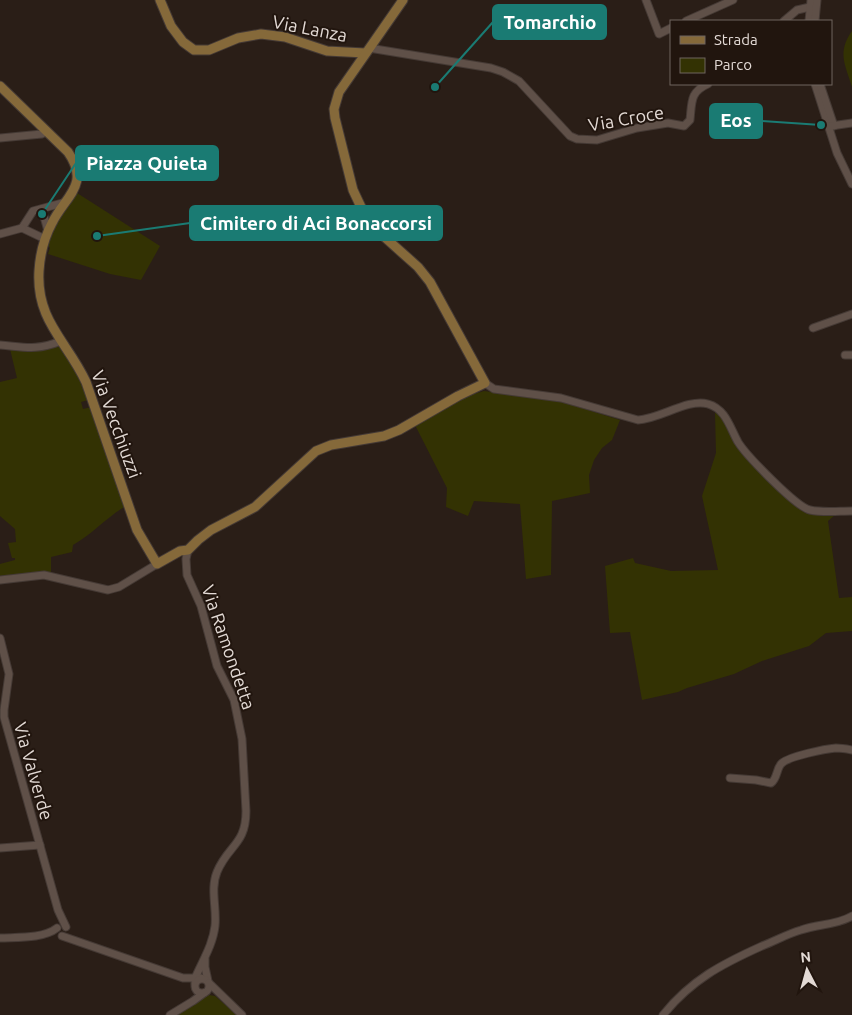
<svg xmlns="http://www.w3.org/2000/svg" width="852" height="1015" font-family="Ubuntu,sans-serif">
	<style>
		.green { fill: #333203 }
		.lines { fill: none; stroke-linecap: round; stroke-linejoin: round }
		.minor-casing { stroke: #453a35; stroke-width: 9 }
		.major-casing { stroke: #453a35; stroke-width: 11 }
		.minor { stroke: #5f5048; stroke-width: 7 }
		.major { stroke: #85693a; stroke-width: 9 }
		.labels { text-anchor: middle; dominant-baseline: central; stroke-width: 4; stroke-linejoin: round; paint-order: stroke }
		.street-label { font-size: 18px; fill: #e3dad5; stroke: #21150e }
		.leader { fill: none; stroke: #1a7b73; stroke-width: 2 }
		.callout-dot { fill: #1a7b73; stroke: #21150e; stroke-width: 2 }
		.callout { fill: #1a7b73; stroke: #1a7b73; stroke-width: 2 }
		.callout-label { font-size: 19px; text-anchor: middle; font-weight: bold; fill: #fff }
	</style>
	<rect width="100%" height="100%" fill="#2a1e17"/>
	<g class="green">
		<path d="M852 31V87C845 64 837 52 852 31Z"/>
		<polygon points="77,193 160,246 141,280 110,274 48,254 50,248 47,243 56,223"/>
		<path d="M60 346 78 374 88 400 81 402 83 409 91 407 124 507C105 519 91 535 73 545L72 552 51 557V573L36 572 0 576V564L15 560V558H12L8 543 16 542 15 529 0 516V382L17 378 10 349H48Z"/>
		<polygon points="484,391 559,401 620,420 612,440 602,448 594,460 589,475 590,493 552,501 551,575 526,579 520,504 474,501 468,516 446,507 447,488 415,425 464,397"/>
		<polygon points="715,412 724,421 737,448 792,504 806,513 835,515 828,521 839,598 852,597 852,631 826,633 809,646 762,661 734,674 687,688 678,692 642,700 630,632 610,633 605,566 633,558 635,563 671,571 718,570 702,496 716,453"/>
		<polygon points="209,995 215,996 237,1015 174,1015 203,997"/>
	</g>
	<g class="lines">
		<defs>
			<g id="minor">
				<polyline points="646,0 659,34 671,28"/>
				<polyline points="686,21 733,0"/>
				<polyline points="784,21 797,10 810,7"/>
				<polyline points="809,21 811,0"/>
				<polyline points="815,21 817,0"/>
				<path d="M369 48 491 68 503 72 519 81 570 136 577 139 597 140 637 128 668 123 684 126 690 120C692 101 690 92 708 84"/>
				<polyline points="815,84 837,153 852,184"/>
				<polyline points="820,84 834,126"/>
				<polyline points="831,126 852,123"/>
				<polyline points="0,138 42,134 47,131"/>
				<polyline points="42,209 48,231"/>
				<polyline points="22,228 33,211 66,202"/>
				<polyline points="22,228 45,239"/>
				<polyline points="0,234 22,228"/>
				<polyline points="813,328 852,314"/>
				<path d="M0 345C25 347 36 351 61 341"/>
				<polyline points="845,355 852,355"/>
				<path d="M485 383 494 389 561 398 638 420C660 419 688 398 708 404 726 409 730 428 738 442 746 455 796 507 810 510 823 513 839 511 852 511"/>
				<path d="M188 550 186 559 187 575 201 606 217 666 234 700 242 739 246 811C246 845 228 845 217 872 210 889 217 908 215 926 213 944 203 960 196 976L195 983"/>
				<polyline points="0,580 44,575 108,590 119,587 157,564"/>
				<polyline points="0,638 9,674 4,710 4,717 58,910 66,927"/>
				<path d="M730 778 756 780 771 783C778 778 776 768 782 763 790 756 825 749 836 748 841 748 847 749 852 750"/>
				<polyline points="0,848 40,845"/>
				<polyline points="62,936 183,978 201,978"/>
				<path d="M0 938C17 937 43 939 57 928"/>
				<polyline points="205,959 205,967 208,981"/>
				<circle cx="202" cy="986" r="7"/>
				<polyline points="209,983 242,1015"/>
				<polyline points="170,1015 193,1001 204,993"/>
				<path d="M663 1015C691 980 722 964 762 946 775 941 787 934 801 930 818 924 837 925 852 916"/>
			</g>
			<g id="major">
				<polyline points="160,0 171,26 183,42 194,50 209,50 238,38 261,34 285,37 327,51 365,53"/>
				<path d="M0 86 68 152C91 185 65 196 52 223 44 238 40 254 39 271 36 321 67 341 86 382L137 530 157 564 180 551 188 550 198 540 211 530 255 507 316 451 331 445 384 436 399 430 458 396 485 383 430 282 418 267 380 233 361 207 353 190 335 118 334 109 339 92 403 0"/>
			</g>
		</defs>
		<use href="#minor" class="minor-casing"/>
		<use href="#major" class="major-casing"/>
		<use href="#minor" class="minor"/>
		<use href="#major" class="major"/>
	</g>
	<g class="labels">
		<g class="street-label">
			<text transform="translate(310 28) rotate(11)">Via Lanza</text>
			<text transform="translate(626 118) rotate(-10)">Via Croce</text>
			<text transform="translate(117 424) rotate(70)">Via Vecchiuzzi</text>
			<text transform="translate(229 647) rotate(71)">Via Ramondetta</text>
			<text transform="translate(34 771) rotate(74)">Via Valverde</text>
		</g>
	</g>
	<path class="leader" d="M435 87L493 22M821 125L762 121M42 214L76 163M97 236L190 223"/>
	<g class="callout-dot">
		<circle cx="435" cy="87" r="5"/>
		<circle cx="821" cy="125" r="5"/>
		<circle cx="42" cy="214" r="5"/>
		<circle cx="97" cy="236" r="5"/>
	</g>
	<g class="callout">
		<rect x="493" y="5" width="113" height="34" rx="5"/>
		<rect x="710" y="104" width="52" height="34" rx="5"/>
		<rect x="76" y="146" width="142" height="34" rx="5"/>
		<rect x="190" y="206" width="252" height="34" rx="5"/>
	</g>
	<g class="callout-label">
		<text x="550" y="29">Tomarchio</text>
		<text x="736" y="127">Eos</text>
		<text x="147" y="170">Piazza Quieta</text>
		<text x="316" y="230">Cimitero di Aci Bonaccorsi</text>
	</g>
	<rect x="670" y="20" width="162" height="65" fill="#21150e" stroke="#6f645e"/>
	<rect x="680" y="36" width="25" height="8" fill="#85693a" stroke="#6f645e"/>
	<text x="714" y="45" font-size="15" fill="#e3dad5">Strada</text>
	<rect x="680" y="58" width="25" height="15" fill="#333203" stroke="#6f645e"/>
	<text x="714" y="70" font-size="15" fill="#e3dad5">Parco</text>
	<g transform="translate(807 970) rotate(354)" stroke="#21150e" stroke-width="4" paint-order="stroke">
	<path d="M0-4L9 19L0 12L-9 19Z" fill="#e3dad5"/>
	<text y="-8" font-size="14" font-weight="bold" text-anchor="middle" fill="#e3dad5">N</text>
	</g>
</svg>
